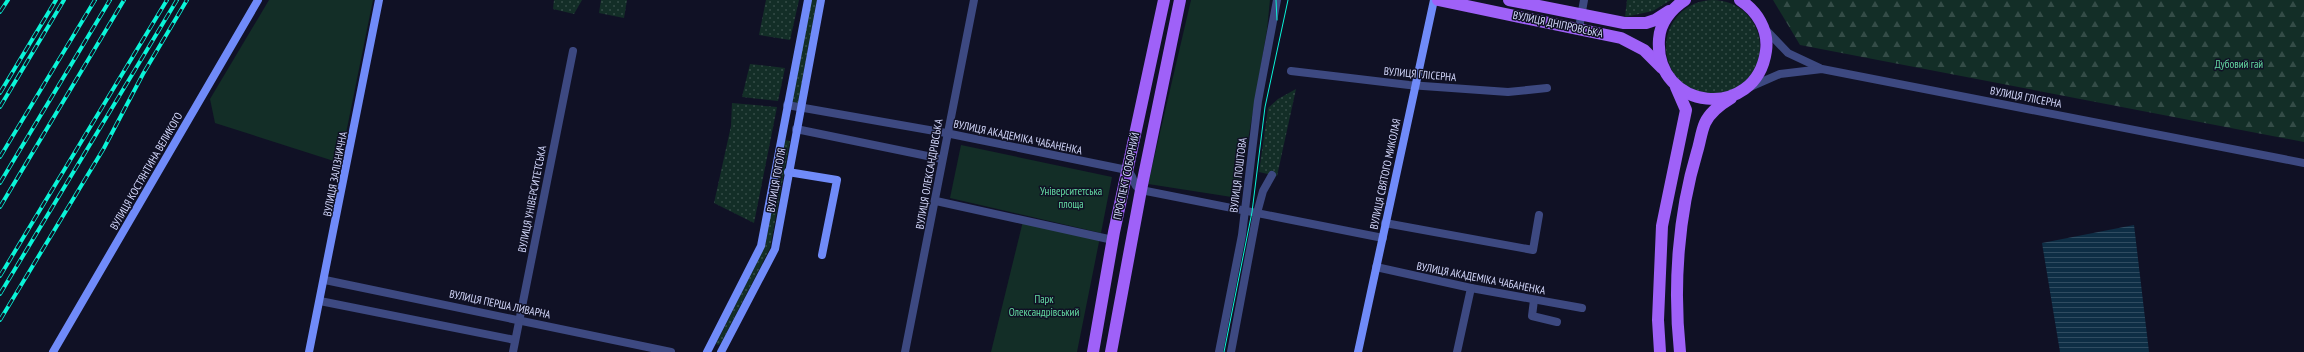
<svg xmlns="http://www.w3.org/2000/svg" width="2304" height="352" font-family="'PT Sans Narrow',sans-serif">
	<style>
		.grass { fill: url(#grass-dots) }
		.forest { fill: url(#forest-firs) }
		.green { fill: #132e27 }
		.water { fill: url(#water-rules) }
		.lines { fill: none; stroke-linecap: round; stroke-linejoin: round }
		.street { stroke: #3d4981; stroke-width: 8 }
		.secondary { stroke: #708bf9; stroke-width: 8 }
		.primary { stroke: #9f61f8; stroke-width: 12 }
		.tram { stroke: #0af4d8; stroke-width: 1 }
		.rail-casing { stroke: #0af4d8; stroke-width: 4 }
		.rail { stroke: #101125; stroke-width: 2.5; stroke-dasharray: 8; stroke-linecap: butt }
		.labels { text-anchor: middle; dominant-baseline: central; stroke-width: 3; stroke-linejoin: round; paint-order: stroke }
		.street-label { font-size: 11px; fill: #d5d9fd; stroke: #101125 }
		.park-label { font-size: 11px; fill: #64dba3; stroke: #101125 }
	</style>
	<defs>
		<pattern id="grass-dots" width="8" height="8" patternUnits="userSpaceOnUse"><rect width="8" height="8" fill="#132e27"/><path d="M2 2h.1M6 6h.1" fill="none" stroke="#344c47" stroke-width="1.8" stroke-linecap="round"/></pattern>
		<pattern id="forest-firs" width="22" height="20" patternUnits="userSpaceOnUse"><rect width="22" height="20" fill="#132e27"/><path d="M5 1l3.5 6h-7zM16 11l3.5 6h-7z" fill="#344c47"/></pattern>
		<pattern id="water-rules" width="6" height="5" patternUnits="userSpaceOnUse"><rect width="6" height="5" fill="#0e2e45"/><path d="M0 2.5h6" fill="none" stroke="#304c61"/></pattern>
	</defs>
	<rect width="100%" height="100%" fill="#101125"/>
	<g class="grass">
		<polygon points="554,0 582,0 574,14 553,9"/>
		<polygon points="601,0 627,0 624,18 599,13"/>
		<polygon points="766,0 799,0 790,40 759,35"/>
		<polygon points="811,0 817,0 798,103 792,102"/>
		<polygon points="1627,0 1671,0 1653,11 1625,17"/>
		<circle cx="1713" cy="47" r="47"/>
		<polygon points="750,64 785,68 778,101 742,97"/>
		<polygon points="1296,89 1277,176 1259,172 1268,108 1278,99"/>
		<polygon points="732,103 777,107 754,223 714,203 731,126"/>
		<polygon points="784,140 790,141 770,248 721,343 718,345 716,344 765,246"/>
	</g>
	<polygon class="forest" points="1773,0 2304,0 2304,142 1800,45"/>
	<g class="green">
		<polygon points="269,0 373,0 340,163 215,123 210,99"/>
		<polygon points="1191,0 1270,0 1267,30 1238,198 1148,184"/>
		<polygon points="961,145 1112,177 1101,233 950,198"/>
		<polygon points="1023,221 1100,237 1077,352 991,352"/>
	</g>
	<polygon class="water" points="2134,225 2149,352 2060,352 2042,243"/>
	<g class="lines">
		<g class="street">
			<polyline points="1579,28 1584,0"/>
			<polyline points="1765,29 1788,53 1820,68"/>
			<polyline points="1291,71 1409,85 1508,92 1547,88"/>
			<polyline points="1750,87 1780,74 1822,69 2304,163"/>
			<path d="M787 105 946 133 1127 170C1135 176 1132 186 1141 190L1383 238"/>
			<polyline points="796,129 942,159"/>
			<polyline points="936,201 1113,240"/>
			<polyline points="1385,223 1533,250 1539,215"/>
			<polyline points="1376,267 1471,288 1582,308"/>
			<polyline points="325,280 671,352"/>
			<polyline points="1534,300 1532,316 1557,322"/>
			<polyline points="320,301 515,340"/>
			<polyline points="513,352 573,51"/>
			<path d="M905 352C929 235 950 117 974 0"/>
			<polyline points="1219,352 1242,235 1258,101 1277,0"/>
			<polyline points="1231,352 1257,213 1263,191 1272,175"/>
			<polyline points="1457,352 1471,288"/>
		</g>
		<g class="secondary">
			<polyline points="788,172 837,180 822,255"/>
			<polyline points="53,352 258,0"/>
			<polyline points="309,352 379,0"/>
			<polyline points="707,352 761,246 808,0"/>
			<polyline points="721,352 775,249 821,0"/>
			<polyline points="1358,352 1434,0"/>
		</g>
		<g class="primary">
			<polyline points="1438,0 1621,38 1644,50 1662,68"/>
			<polyline points="1509,0 1624,23 1646,23 1655,20 1669,11"/>
			<path d="M1685 0C1671 9 1660 23 1659 39 1654 111 1756 122 1766 51 1769 30 1757 11 1740 0"/>
			<polyline points="1093,352 1114,232 1164,0"/>
			<polyline points="1111,352 1141,190 1180,0"/>
			<polyline points="1660,352 1658,320 1662,226 1686,110 1676,87"/>
			<path d="M1680 352C1673 287 1678 215 1697 152 1700 143 1701 132 1705 123 1710 112 1721 104 1731 98"/>
		</g>
		<g class="tram">
			<polyline points="1276,0 1277,20"/>
			<polyline points="1224,352 1252,212 1265,107 1288,0"/>
		</g>
		<defs>
			<g id="rail">
				<polyline points="0,12 8,0"/>
				<polyline points="0,93 56,0"/>
				<polyline points="0,107 64,0"/>
				<polyline points="0,157 95,0"/>
				<polyline points="0,183 110,0"/>
				<polyline points="0,207 124,0"/>
				<polyline points="0,276 167,0"/>
				<polyline points="0,294 177,0"/>
				<polyline points="0,320 104,148 143,74 187,0"/>
			</g>
		</defs>
		<use href="#rail" class="rail-casing"/>
		<use href="#rail" class="rail"/>
	</g>
	<g class="labels">
		<g class="street-label">
			<text transform="translate(1558 24) rotate(12)">ВУЛИЦЯ ДНІПРОВСЬКА</text>
			<text transform="translate(1420 74) rotate(5)">ВУЛИЦЯ ГЛІСЕРНА</text>
			<text transform="translate(2026 97) rotate(11)">ВУЛИЦЯ ГЛІСЕРНА</text>
			<text transform="translate(1018 137) rotate(12)">ВУЛИЦЯ АКАДЕМІКА ЧАБАНЕНКА</text>
			<text transform="translate(146 171) rotate(-60)">ВУЛИЦЯ КОСТЯНТИНА ВЕЛИКОГО</text>
			<text transform="translate(335 174) rotate(-79)">ВУЛИЦЯ ЗАЛІЗНИЧНА</text>
			<text transform="translate(929 174) rotate(-80)">ВУЛИЦЯ ОЛЕКСАНДРІВСЬКА</text>
			<text transform="translate(1385 174) rotate(-78)">ВУЛИЦЯ СВЯТОГО МИКОЛАЯ</text>
			<text transform="translate(1238 175) rotate(-83)">ВУЛИЦЯ ПОШТОВА</text>
			<text transform="translate(1126 176) rotate(-78)">ПРОСПЕКТ СОБОРНИЙ</text>
			<text transform="translate(776 180) rotate(-80)">ВУЛИЦЯ ГОГОЛЯ</text>
			<text transform="translate(532 199) rotate(-79)">ВУЛИЦЯ УНІВЕРСИТЕТСЬКА</text>
			<text transform="translate(1481 278) rotate(11)">ВУЛИЦЯ АКАДЕМІКА ЧАБАНЕНКА</text>
			<text transform="translate(500 304) rotate(12)">ВУЛИЦЯ ПЕРША ЛИВАРНА</text>
		</g>
		<g class="park-label">
			<text x="2239" y="64">Дубовий гай</text>
			<text x="1071" y="191">Університетська<tspan x="1071" dy="13">площа</tspan></text>
			<text x="1044" y="299">Парк<tspan x="1044" dy="13">Олександрівський</tspan></text>
		</g>
	</g>
</svg>
